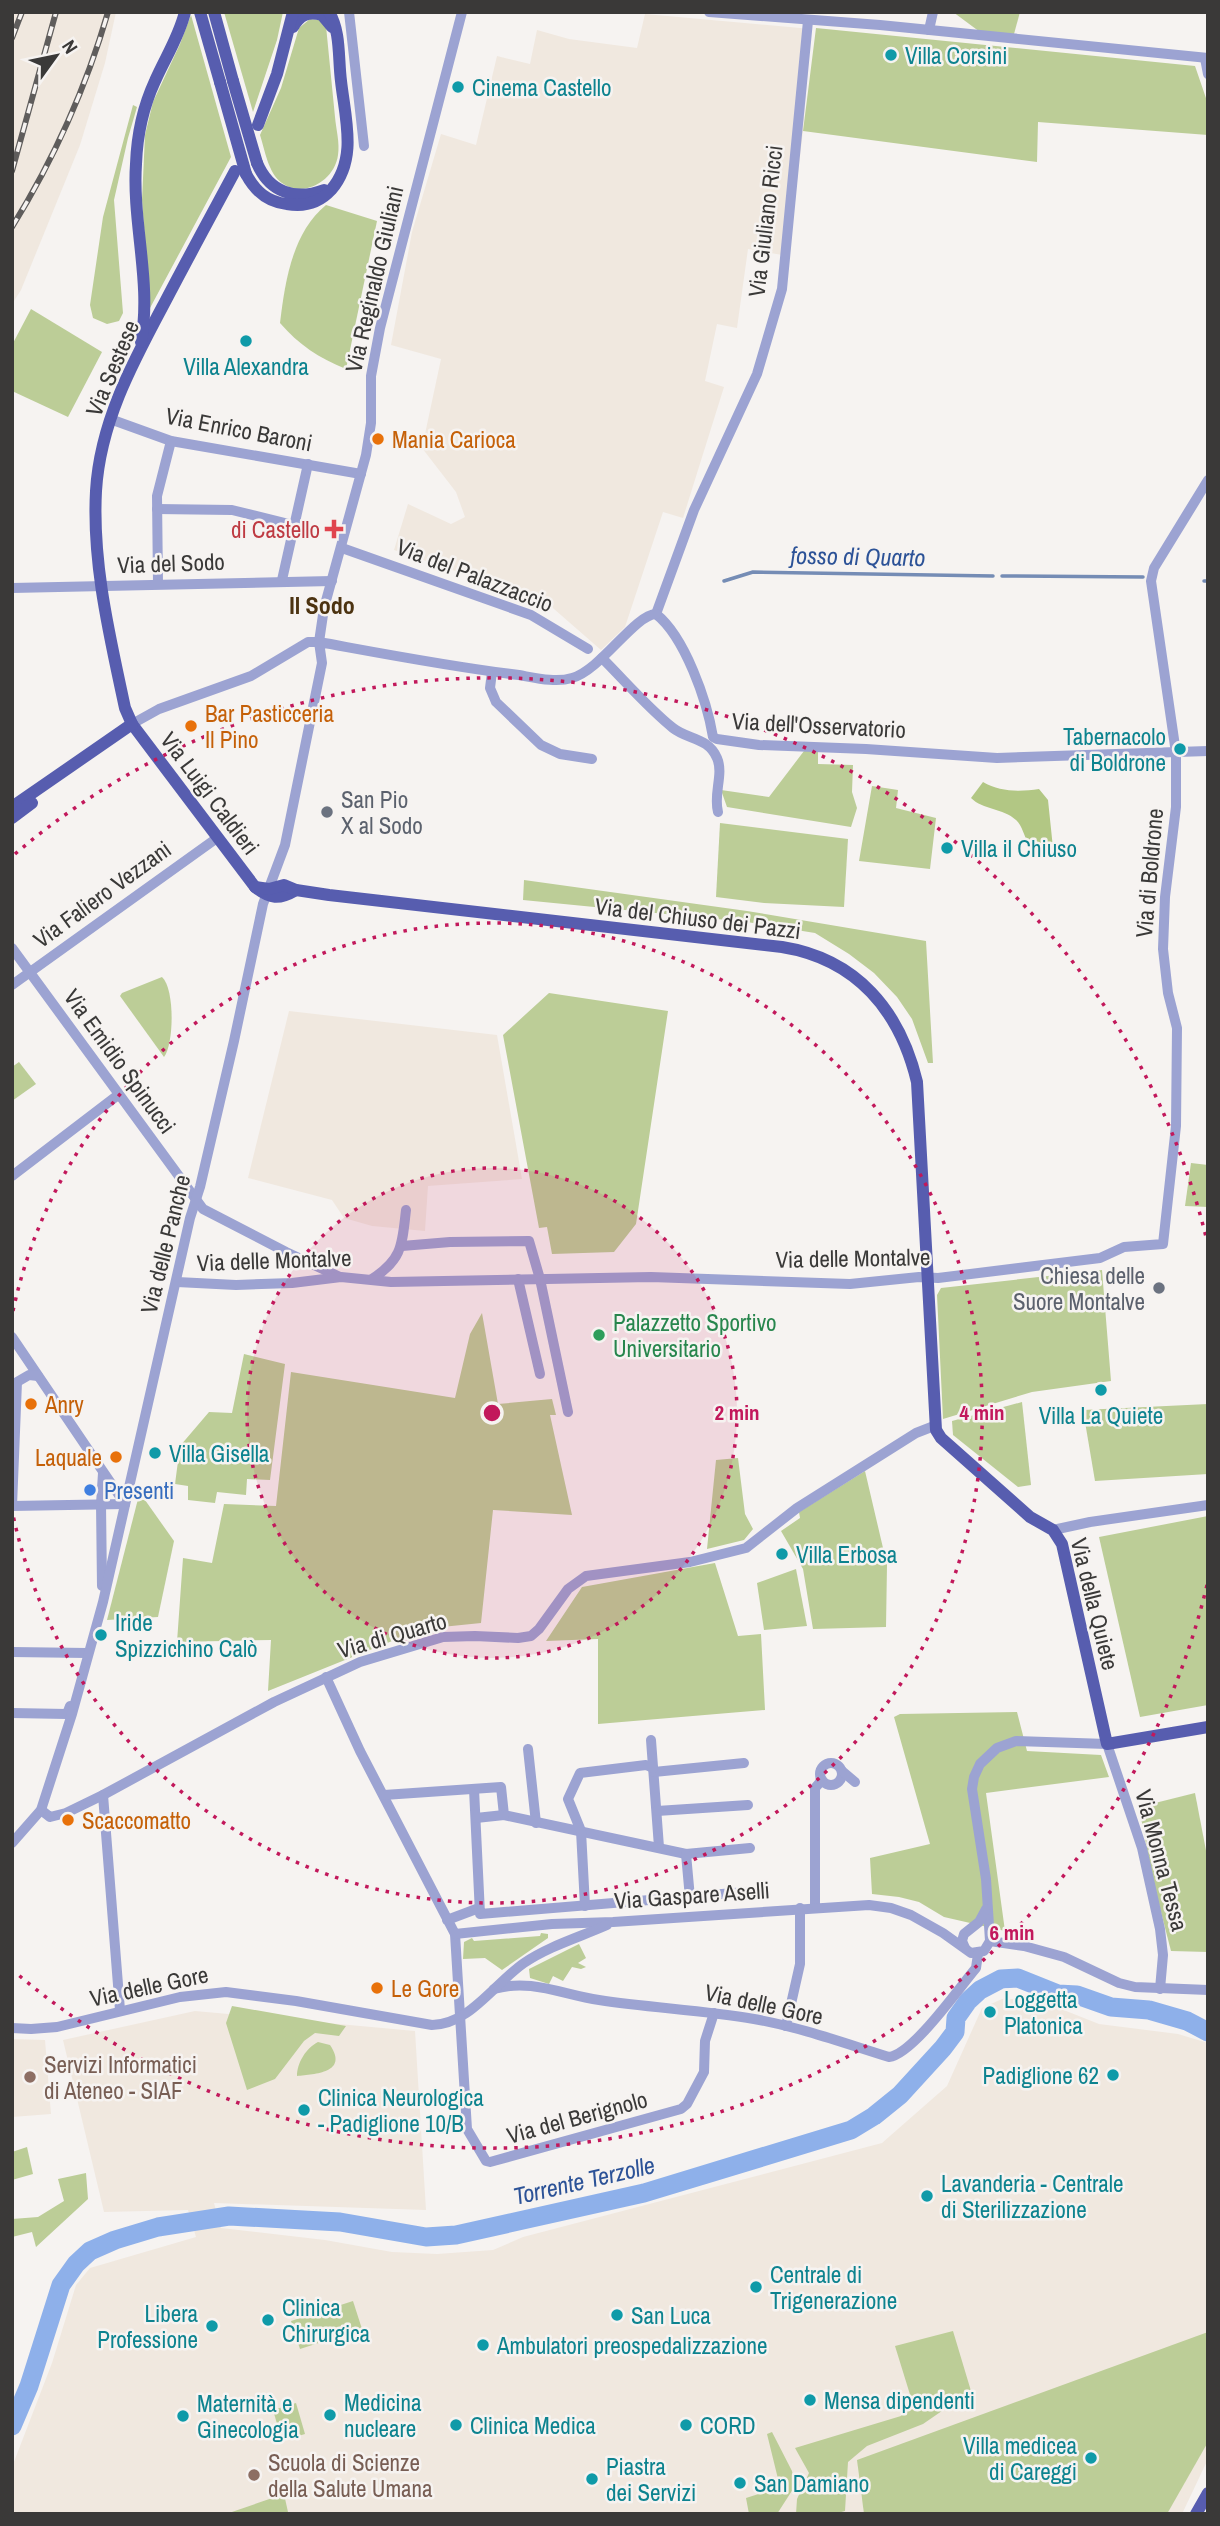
<svg xmlns="http://www.w3.org/2000/svg" width="1220" height="2526" font-family="'Archivo Narrow',sans-serif">
	<style>
		.built { fill: #f0e8df }
		.green { fill: #bccd97 }
		.forest { fill: #b2c784 }
		.lines { fill: none; stroke-linecap: round; stroke-linejoin: round }
		.stream { stroke: #758cb5; stroke-width: 3.5 }
		.river { stroke: #8eb0ea; stroke-width: 19 }
		.minor { stroke: #9ca3d2; stroke-width: 10 }
		.major { stroke: #575daf; stroke-width: 12 }
		.rail-casing { stroke: #5f5d5c; stroke-width: 6 }
		.rail { stroke: #f6f3f1; stroke-width: 3.5; stroke-dasharray: 10; stroke-linecap: butt }
		.major-bridge { stroke: #575daf; stroke-width: 12 }
		.ring { fill: none; stroke: #c2185b; stroke-width: 3.5; stroke-dasharray: 3.5 7 }
		.culture-dot { fill: #0f9aa8; stroke: #f6f3f1; stroke-width: 2.5 }
		.food-dot { fill: #e8710a; stroke: #f6f3f1; stroke-width: 2.5 }
		.health-dot { fill: #e0444e; stroke: #f6f3f1; stroke-width: 2.5 }
		.worship-dot { fill: #6b7280; stroke: #f6f3f1; stroke-width: 2.5 }
		.leisure-dot { fill: #2e9e5b; stroke: #f6f3f1; stroke-width: 2.5 }
		.shop-dot { fill: #3f7fe0; stroke: #f6f3f1; stroke-width: 2.5 }
		.education-dot { fill: #8d6e63; stroke: #f6f3f1; stroke-width: 2.5 }
		.labels { text-anchor: middle; dominant-baseline: central; stroke-width: 5; stroke-linejoin: round; paint-order: stroke }
		.culture-label { font-size: 23px; fill: #0d838f; stroke: #f6f3f1; text-anchor: start }
		.street-label { font-size: 23px; fill: #3a3938; stroke: #f6f3f1 }
		.food-label { font-size: 23px; fill: #c56008; stroke: #f6f3f1; text-anchor: start }
		.health-label { font-size: 23px; fill: #be3a42; stroke: #f6f3f1; text-anchor: end }
		.worship-label { font-size: 23px; fill: #5b616d; stroke: #f6f3f1; text-anchor: start }
		.leisure-label { font-size: 23px; fill: #27864d; stroke: #f6f3f1; text-anchor: start }
		.shop-label { font-size: 23px; fill: #366cbe; stroke: #f6f3f1; text-anchor: start }
		.education-label { font-size: 23px; fill: #785e54; stroke: #f6f3f1; text-anchor: start }
		.water-label { font-size: 24px; font-style: italic; fill: #2c5297; stroke: #f6f3f1 }
		.neighbourhood-label { font-size: 24px; font-weight: bold; fill: #4c3311; stroke: #f6f3f1 }
		.centre { fill: #c2185b; stroke: #f6f3f1; stroke-width: 3.5 }
		.ring-label { font-size: 21px; text-anchor: middle; font-weight: bold; fill: #c2185b; stroke: #f6f3f1; stroke-width: 5; stroke-linejoin: round; paint-order: stroke }
	</style>
	<rect width="100%" height="100%" fill="#f6f3f1"/>
	<g class="built">
		<polygon points="12,12 116,12 105,63 80,145 21,290 12,304"/>
		<polygon points="645,14 811,29 803,131 788,256 748,249 737,328 717,324 705,381 724,387 683,518 663,512 625,627 601,650 546,602 394,550 408,504 451,524 465,517 456,492 422,448 441,359 391,345 412,232 441,134 476,145 497,56 530,64 537,30 569,39 637,48"/>
		<polygon points="289,1011 497,1035 522,1179 428,1186 425,1231 372,1226 344,1218 332,1200 248,1178"/>
		<polygon points="1002,1999 1036,1999 1099,2024 1178,2034 1208,2043 1208,2459 1182,2514 12,2514 12,2467 52,2363 76,2285 90,2268 196,2237 188,2210 104,2212 63,2040 195,2011 415,2031 426,2210 214,2203 221,2228 325,2240 392,2252 437,2254 493,2250 523,2237 882,2143 947,2086 982,2008"/>
		<polygon points="12,2039 45,2040 51,2114 12,2117"/>
	</g>
	<g class="green">
		<polygon points="224,12 283,12 277,40 253,112"/>
		<polygon points="953,12 1020,12 1014,34 980,32"/>
		<polygon points="191,15 231,157 150,308 142,200 145,135 153,102 180,44"/>
		<path d="M310 19 321 20 326 26C329 56 332 87 335 117 336 129 340 143 338 155 335 180 304 199 282 183 268 173 265 150 260 135L281 88 299 28Z"/>
		<polygon points="816,28 1195,66 1208,104 1208,135 1038,122 1037,162 803,131"/>
		<polygon points="133,105 137,107 128,138 114,200 123,313 119,321 107,324 93,318 90,305 103,217"/>
		<path d="M326 205 377 221 346 369C319 358 299 345 280 323 285 282 292 233 326 205Z"/>
		<polygon points="31,309 102,352 68,417 12,391 12,345"/>
		<polygon points="818,750 818,764 853,765 852,792 857,808 851,827 727,807 721,790 769,797 804,751"/>
		<polygon points="872,786 898,790 896,808 936,818 930,869 859,861"/>
		<polygon points="720,823 848,839 844,907 764,903 716,897"/>
		<polygon points="524,880 747,911 926,941 933,1063 928,1063 912,1019 897,997 874,973 849,954 815,933 747,922 523,900"/>
		<path d="M162 977C175 989 174 1044 164 1057L120 996 122 993Z"/>
		<polygon points="549,993 668,1011 636,1224 614,1252 552,1254 547,1227 539,1228 503,1035"/>
		<polygon points="19,1062 36,1084 12,1101 12,1067"/>
		<polygon points="1191,1163 1208,1165 1208,1207 1185,1206"/>
		<polygon points="1102,1270 1111,1381 1032,1392 943,1419 937,1295 941,1288"/>
		<polygon points="482,1313 498,1404 552,1399 556,1415 550,1415 572,1515 493,1510 481,1623 422,1629 268,1691 271,1640 177,1642 183,1558 212,1563 224,1504 276,1506 291,1372 455,1398 470,1334"/>
		<polygon points="244,1354 285,1364 270,1480 247,1479 246,1495 217,1492 215,1503 188,1500 188,1486 175,1484 180,1446 209,1412 232,1413"/>
		<polygon points="1022,1402 1031,1485 1018,1487 953,1435 952,1421"/>
		<polygon points="1208,1404 1208,1474 1095,1481 1083,1410"/>
		<polygon points="738,1458 745,1514 753,1529 744,1540 707,1549 716,1460"/>
		<polygon points="865,1471 887,1565 886,1627 813,1629 803,1569 781,1531 800,1518 799,1512"/>
		<polygon points="138,1499 145,1500 174,1541 158,1617 107,1620"/>
		<polygon points="1208,1516 1208,1705 1140,1717 1099,1537"/>
		<polygon points="715,1563 738,1636 761,1634 765,1710 598,1724 598,1639 546,1641 582,1587"/>
		<polygon points="796,1569 807,1626 764,1630 757,1583"/>
		<polygon points="1017,1712 1027,1751 1101,1755 1109,1777 986,1793 1005,1931 944,1917 919,1902 899,1897 872,1894 870,1858 930,1844 894,1717 900,1714"/>
		<polygon points="1195,1793 1208,1861 1208,1952 1171,1951 1153,1881 1139,1807"/>
		<polygon points="541,1933 548,1934 548,1938 502,1970 485,1958 463,1959 464,1942 472,1938 474,1941 540,1936"/>
		<polygon points="579,1944 586,1958 578,1963 586,1967 581,1969 572,1967 563,1981 553,1976 549,1984 530,1978 529,1969"/>
		<polygon points="232,2006 346,2026 339,2036 315,2033 304,2041 275,2079 247,2090 226,2023"/>
		<path d="M318 2042 330 2045C349 2073 315 2074 297 2076 297 2063 306 2048 318 2042Z"/>
		<polygon points="27,2147 33,2174 12,2180 12,2152"/>
		<polygon points="86,2173 88,2199 36,2247 32,2232 12,2237 12,2219 38,2217 64,2201 58,2179"/>
		<polygon points="353,2301 362,2329 300,2349 291,2321"/>
		<polygon points="953,2331 971,2391 923,2424 867,2446 848,2462 845,2511 834,2514 796,2514 797,2499 809,2473 795,2448 901,2416 912,2401 895,2346"/>
		<polygon points="1208,2332 1208,2442 1167,2514 864,2514 857,2460"/>
		<polygon points="296,2403 305,2434 282,2441 273,2410"/>
		<polygon points="772,2432 792,2471 795,2486 777,2514 749,2514 746,2498 780,2487 767,2434"/>
		<polygon points="284,2494 288,2512 282,2514 226,2514"/>
	</g>
	<path class="forest" d="M983 782C1000 792 1020 792 1039 789L1048 800 1053 848 1029 846C1025 838 1022 825 1016 820 1003 808 983 810 971 798Z"/>
	<g class="lines">
		<g class="stream">
			<polyline points="1002,576 1143,577"/>
			<polyline points="724,581 753,572 993,576"/>
			<polyline points="1204,581 1208,581"/>
		</g>
		<polyline class="river" points="12,2426 29,2386 61,2285 76,2264 90,2251 115,2240 158,2227 229,2216 340,2222 426,2237 456,2235 644,2193 851,2130 874,2116 900,2095 943,2048 955,2032 956,2018 968,2001 980,1990 1001,1979 1018,1978 1058,1994 1077,1995 1111,2007 1149,2010 1187,2021 1208,2032"/>
		<g class="minor">
			<polyline points="349,12 364,146"/>
			<polyline points="709,12 880,25 1208,58"/>
			<polyline points="929,30 933,12"/>
			<polyline points="1205,58 1208,74"/>
			<polyline points="110,419 171,441 361,474"/>
			<polyline points="157,509 232,510 293,525"/>
			<polyline points="342,548 531,615 588,649"/>
			<polyline points="282,580 308,464"/>
			<polyline points="158,584 157,496 171,441"/>
			<polyline points="12,588 332,581"/>
			<path d="M656 614C685 637 707 701 713 737L717 739 759 745 866 749 997 758 1208 751"/>
			<polyline points="656,614 694,510 757,374 782,289 808,21"/>
			<path d="M602 658C625 681 648 708 673 728 688 740 708 737 717 758 724 774 713 794 718 812"/>
			<polyline points="492,672 490,688 496,702 541,745 560,754 592,759"/>
			<polyline points="132,724 159,709 251,676 308,642 319,642 324,608 366,455 371,423 371,376 380,328 462,12"/>
			<polyline points="12,948 203,1209 286,1252 340,1277"/>
			<polyline points="12,985 217,838"/>
			<polyline points="12,1176 118,1095"/>
			<polyline points="402,1246 450,1242 529,1241 540,1279 568,1412"/>
			<path d="M372 1279C403 1259 402 1244 406 1210"/>
			<polyline points="518,1279 540,1374"/>
			<polyline points="177,1282 236,1285 292,1283 341,1277 391,1282 651,1277 850,1284 919,1277 938,1278 1100,1258 1124,1247 1163,1244 1176,1126 1177,1028 1168,993 1163,949 1165,897 1176,807 1176,753 1151,581 1154,568 1208,480"/>
			<polyline points="12,1337 125,1504"/>
			<polyline points="12,1506 17,1382 29,1375 38,1376"/>
			<polyline points="12,1506 125,1504"/>
			<polyline points="1053,1530 1090,1522 1208,1505"/>
			<polyline points="102,1586 101,1504 103,1473"/>
			<polyline points="12,1652 87,1653"/>
			<polyline points="326,1677 360,1751 455,1934 467,2129 486,2161 490,2162 681,2109 687,2104 704,2072 705,2041 714,2013"/>
			<polyline points="12,1713 67,1714 70,1706"/>
			<polyline points="651,1740 659,1847"/>
			<polyline points="528,1749 536,1823"/>
			<circle cx="831" cy="1774" r="11"/>
			<polyline points="842,1771 855,1782"/>
			<polyline points="654,1772 744,1763"/>
			<polyline points="474,1789 480,1914 758,1891"/>
			<polyline points="103,1795 120,2010"/>
			<polyline points="384,1795 501,1787 504,1815 686,1854 750,1848"/>
			<polyline points="41,1810 50,1817 66,1813 103,1795 274,1702 360,1662 443,1637 475,1636 518,1638 531,1636 539,1629 568,1589 586,1576 690,1562 746,1548 797,1508 916,1433 934,1426"/>
			<polyline points="657,1811 748,1805"/>
			<polyline points="476,1818 504,1815"/>
			<path d="M12 1843 41 1810 72 1714 103 1602 190 1218 200 1187 234 1041 263 904 285 845 322 663 319 642C385 654 452 667 519 675 536 678 556 683 572 678 601 670 634 615 656 614"/>
			<polyline points="686,1854 690,1898"/>
			<polyline points="585,1906 581,1831 568,1799 580,1773 646,1765 653,1768"/>
			<polyline points="815,1907 815,1788 822,1780"/>
			<polyline points="447,1920 479,1908"/>
			<polyline points="455,1934 552,1924 613,1922 869,1905 891,1908 911,1915 943,1933 971,1953 984,1951 990,1941 986,1879 972,1789 974,1777 980,1764 997,1748 1016,1741 1107,1744 1142,1848 1160,1929 1163,1955 1160,1989"/>
			<polyline points="990,1941 1024,1946 1064,1957 1119,1983 1135,1987 1208,1990"/>
			<polyline points="965,1948 962,1941 964,1934 979,1922 986,1909"/>
			<path d="M494 1989C531 1978 563 1995 599 2000 651 2008 703 2010 754 2019 800 2027 844 2043 889 2057 913 2054 959 1988 976 1968L978 1954"/>
			<polyline points="786,2026 800,1964 800,1908"/>
			<path d="M12 2028 31 2029 57 2027 180 1997 226 1992 296 2001 432 2025C469 2025 495 1983 524 1963 549 1946 580 1937 607 1925"/>
		</g>
		<g class="major">
			<polyline points="200,12 220,82"/>
			<polyline points="214,12 233,81"/>
			<path d="M293 27C300 15 308 11 322 15L332 27"/>
			<polyline points="258,125 277,74 293,12"/>
			<path d="M257 163C269 192 295 201 324 190"/>
			<path d="M235 171C212 214 188 258 165 302 133 362 100 422 96 491 92 564 110 637 125 708L132 724 255 887C270 899 279 900 296 890"/>
			<path d="M246 174C255 191 267 202 287 204 304 207 319 203 331 190 358 159 345 118 341 81 338 58 341 32 329 12"/>
			<path d="M141 342C152 283 132 223 136 164 137 136 143 107 155 81 165 58 179 37 185 12"/>
			<polyline points="12,807 132,724"/>
			<polyline points="12,818 32,803"/>
			<path d="M255 887 269 889 284 885 296 890 329 895 782 947C857 959 900 1011 917 1082L936 1430 941 1438 1030 1517 1053 1530 1062 1544 1107 1744 1208 1727"/>
			<polyline points="1196,2514 1208,2493"/>
		</g>
		<defs>
			<g id="rail">
				<polyline points="12,38 22,12"/>
				<polyline points="12,171 56,12"/>
				<path d="M12 227C54 159 86 88 108 12"/>
			</g>
		</defs>
		<use href="#rail" class="rail-casing"/>
		<use href="#rail" class="rail"/>
		<g class="major-bridge">
			<polyline points="233,81 257,163"/>
			<polyline points="220,82 246,174"/>
		</g>
	</g>
	<circle cx="492" cy="1413" r="245" fill="#c2185b" fill-opacity=".12"/>
	<g class="ring">
		<circle cx="492" cy="1413" r="245"/>
		<path d="M13 1311A490 490 0 1 1 13 1515"/>
		<path d="M1207 1585A735 735 0 0 1 15 1972M15 854A735 735 0 0 1 1207 1241"/>
	</g>
	<g class="culture-dot">
		<circle cx="891" cy="55" r="7"/>
		<circle cx="458" cy="87" r="7"/>
		<circle cx="246" cy="341" r="7"/>
		<circle cx="1180" cy="749" r="7"/>
		<circle cx="947" cy="848" r="7"/>
		<circle cx="1101" cy="1390" r="7"/>
		<circle cx="155" cy="1453" r="7"/>
		<circle cx="782" cy="1554" r="7"/>
		<circle cx="101" cy="1635" r="7"/>
		<circle cx="990" cy="2012" r="7"/>
		<circle cx="1113" cy="2075" r="7"/>
		<circle cx="304" cy="2110" r="7"/>
		<circle cx="927" cy="2196" r="7"/>
		<circle cx="756" cy="2287" r="7"/>
		<circle cx="617" cy="2315" r="7"/>
		<circle cx="268" cy="2320" r="7"/>
		<circle cx="212" cy="2326" r="7"/>
		<circle cx="483" cy="2345" r="7"/>
		<circle cx="810" cy="2400" r="7"/>
		<circle cx="330" cy="2415" r="7"/>
		<circle cx="183" cy="2416" r="7"/>
		<circle cx="456" cy="2425" r="7"/>
		<circle cx="686" cy="2425" r="7"/>
		<circle cx="1091" cy="2458" r="7"/>
		<circle cx="592" cy="2479" r="7"/>
		<circle cx="740" cy="2483" r="7"/>
	</g>
	<g class="food-dot">
		<circle cx="378" cy="439" r="7"/>
		<circle cx="191" cy="726" r="7"/>
		<circle cx="31" cy="1404" r="7"/>
		<circle cx="116" cy="1457" r="7"/>
		<circle cx="68" cy="1820" r="7"/>
		<circle cx="377" cy="1988" r="7"/>
	</g>
	<path class="health-dot" d="M330.5 518.5h7v7h7v7h-7v7h-7v-7h-7v-7h7z"/>
	<g class="worship-dot">
		<circle cx="327" cy="812" r="7"/>
		<circle cx="1159" cy="1288" r="7"/>
	</g>
	<circle class="leisure-dot" cx="599" cy="1335" r="7"/>
	<circle class="shop-dot" cx="90" cy="1490" r="7"/>
	<g class="education-dot">
		<circle cx="30" cy="2077" r="7"/>
		<circle cx="254" cy="2475" r="7"/>
	</g>
	<g class="labels">
		<g class="culture-label">
			<text x="905" y="55">Villa Corsini</text>
			<text x="472" y="87">Cinema Castello</text>
			<text x="246" y="366" text-anchor="middle">Villa Alexandra</text>
			<text x="1166" y="736" text-anchor="end">Tabernacolo<tspan x="1166" dy="26">di Boldrone</tspan></text>
			<text x="961" y="848">Villa il Chiuso</text>
			<text x="1101" y="1415" text-anchor="middle">Villa La Quiete</text>
			<text x="169" y="1453">Villa Gisella</text>
			<text x="796" y="1554">Villa Erbosa</text>
			<text x="115" y="1622">Iride<tspan x="115" dy="26">Spizzichino Calò</tspan></text>
			<text x="1004" y="1999">Loggetta<tspan x="1004" dy="26">Platonica</tspan></text>
			<text x="1099" y="2075" text-anchor="end">Padiglione 62</text>
			<text x="318" y="2097">Clinica Neurologica<tspan x="318" dy="26">- Padiglione 10/B</tspan></text>
			<text x="941" y="2183">Lavanderia - Centrale<tspan x="941" dy="26">di Sterilizzazione</tspan></text>
			<text x="770" y="2274">Centrale di<tspan x="770" dy="26">Trigenerazione</tspan></text>
			<text x="282" y="2307">Clinica<tspan x="282" dy="26">Chirurgica</tspan></text>
			<text x="198" y="2313" text-anchor="end">Libera<tspan x="198" dy="26">Professione</tspan></text>
			<text x="631" y="2315">San Luca</text>
			<text x="497" y="2345">Ambulatori preospedalizzazione</text>
			<text x="824" y="2400">Mensa dipendenti</text>
			<text x="344" y="2402">Medicina<tspan x="344" dy="26">nucleare</tspan></text>
			<text x="197" y="2403">Maternità e<tspan x="197" dy="26">Ginecologia</tspan></text>
			<text x="470" y="2425">Clinica Medica</text>
			<text x="700" y="2425">CORD</text>
			<text x="1077" y="2445" text-anchor="end">Villa medicea<tspan x="1077" dy="26">di Careggi</tspan></text>
			<text x="606" y="2466">Piastra<tspan x="606" dy="26">dei Servizi</tspan></text>
			<text x="754" y="2483">San Damiano</text>
		</g>
		<g class="street-label">
			<text transform="translate(765 221) rotate(-83)">Via Giuliano Ricci</text>
			<text transform="translate(374 279) rotate(-77)">Via Reginaldo Giuliani</text>
			<text transform="translate(112 368) rotate(-67)">Via Sestese</text>
			<text transform="translate(239 429) rotate(11)">Via Enrico Baroni</text>
			<text transform="translate(171 563) rotate(-2)">Via del Sodo</text>
			<text transform="translate(475 575) rotate(21)">Via del Palazzaccio</text>
			<text transform="translate(819 725) rotate(3)">Via dell'Osservatorio</text>
			<text transform="translate(210 793) rotate(53)">Via Luigi Caldieri</text>
			<text transform="translate(1149 873) rotate(-85)">Via di Boldrone</text>
			<text transform="translate(102 894) rotate(-36)">Via Faliero Vezzani</text>
			<text transform="translate(698 918) rotate(7)">Via del Chiuso dei Pazzi</text>
			<text transform="translate(120 1061) rotate(54)">Via Emidio Spinucci</text>
			<text transform="translate(165 1244) rotate(-76)">Via delle Panche</text>
			<text transform="translate(853 1258) rotate(-1)">Via delle Montalve</text>
			<text transform="translate(274 1260) rotate(-2)">Via delle Montalve</text>
			<text transform="translate(1095 1604) rotate(76)">Via della Quiete</text>
			<text transform="translate(392 1635) rotate(-16)">Via di Quarto</text>
			<text transform="translate(1162 1860) rotate(75)">Via Monna Tessa</text>
			<text transform="translate(692 1895) rotate(-4)">Via Gaspare Aselli</text>
			<text transform="translate(149 1986) rotate(-12)">Via delle Gore</text>
			<text transform="translate(764 2004) rotate(12)">Via delle Gore</text>
			<text transform="translate(577 2117) rotate(-15)">Via del Berignolo</text>
		</g>
		<g class="food-label">
			<text x="392" y="439">Mania Carioca</text>
			<text x="205" y="713">Bar Pasticceria<tspan x="205" dy="26">Il Pino</tspan></text>
			<text x="45" y="1404">Anry</text>
			<text x="102" y="1457" text-anchor="end">Laquale</text>
			<text x="82" y="1820">Scaccomatto</text>
			<text x="391" y="1988">Le Gore</text>
		</g>
		<g class="health-label">
			<text x="320" y="529">di Castello</text>
		</g>
		<g class="worship-label">
			<text x="341" y="799">San Pio<tspan x="341" dy="26">X al Sodo</tspan></text>
			<text x="1145" y="1275" text-anchor="end">Chiesa delle<tspan x="1145" dy="26">Suore Montalve</tspan></text>
		</g>
		<g class="leisure-label">
			<text x="613" y="1322">Palazzetto Sportivo<tspan x="613" dy="26">Universitario</tspan></text>
		</g>
		<g class="shop-label">
			<text x="104" y="1490">Presenti</text>
		</g>
		<g class="education-label">
			<text x="44" y="2064">Servizi Informatici<tspan x="44" dy="26">di Ateneo - SIAF</tspan></text>
			<text x="268" y="2462">Scuola di Scienze<tspan x="268" dy="26">della Salute Umana</tspan></text>
		</g>
		<g class="water-label">
			<text transform="translate(858 556) rotate(1)">fosso di Quarto</text>
			<text transform="translate(584 2180) rotate(-13)">Torrente Terzolle</text>
		</g>
		<g class="neighbourhood-label">
			<text x="322" y="605">Il Sodo</text>
		</g>
	</g>
	<circle cx="492" cy="1413" r="10" class="centre"/>
	<g class="ring-label">
		<text x="737" y="1420">2 min</text>
		<text x="982" y="1420">4 min</text>
		<text x="1012" y="1940">6 min</text>
	</g>
	<rect width="1220" height="2526" fill="none" stroke="#3a3938" stroke-width="28"/>
	<g transform="translate(56 56) rotate(57)" stroke="#f6f3f1" stroke-width="5" paint-order="stroke">
	<path d="M0-5L12 26L0 18L-12 26Z" fill="#3a3938"/>
	<text y="-10" font-size="19" font-weight="bold" text-anchor="middle" fill="#3a3938">N</text>
	</g>
</svg>
